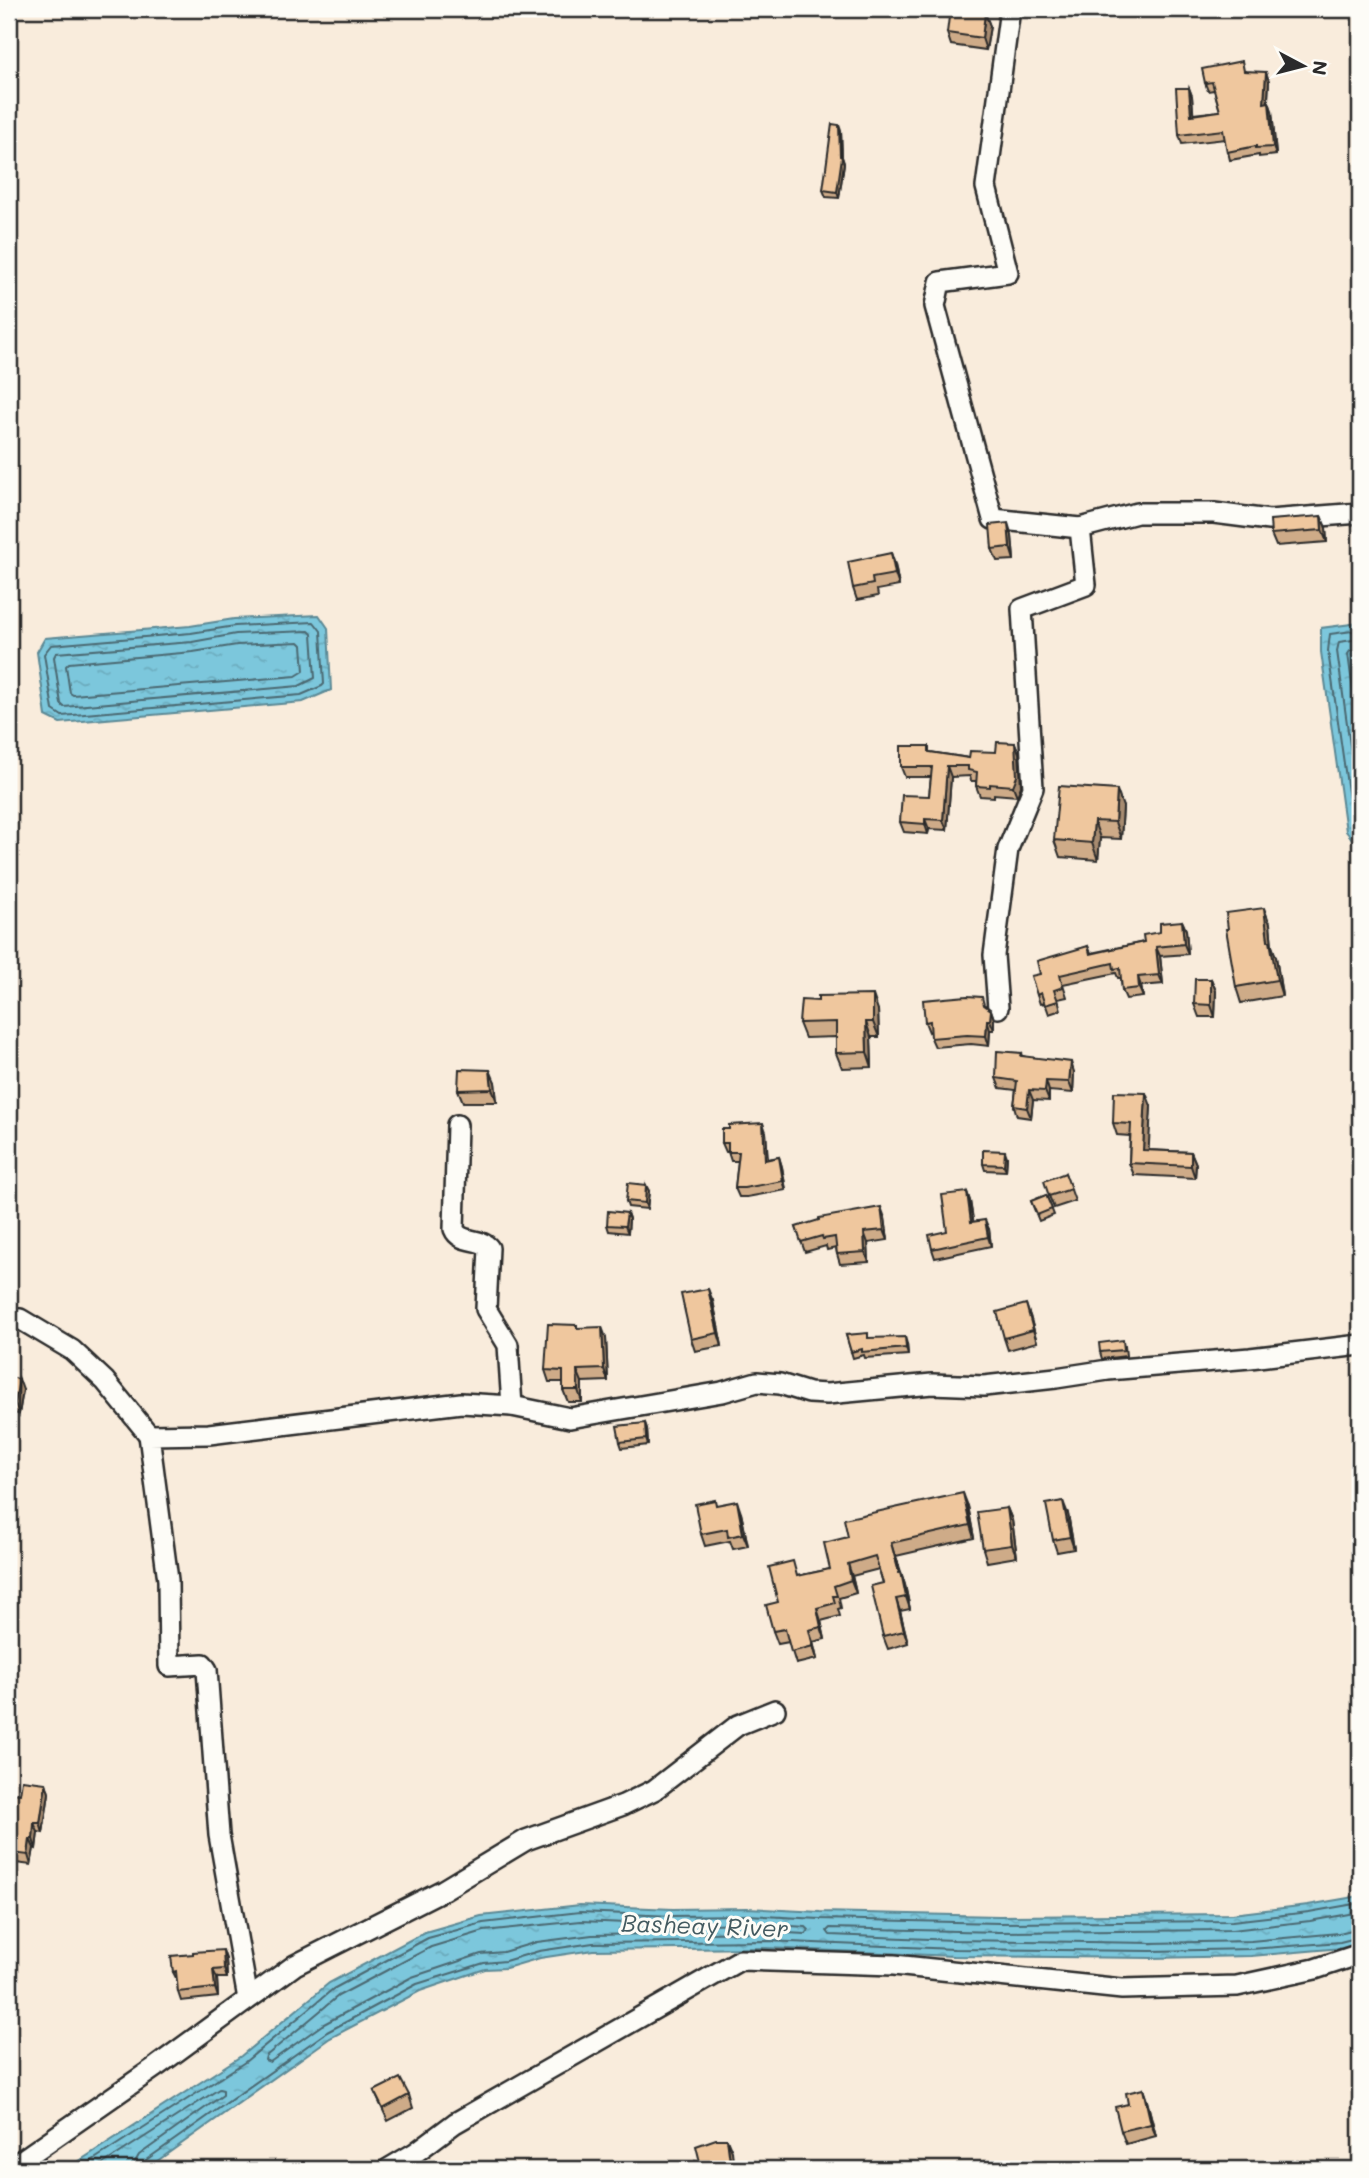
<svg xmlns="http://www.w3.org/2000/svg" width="1369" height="2178" font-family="Mali,sans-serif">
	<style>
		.water { fill: url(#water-ripples); stroke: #5c8995; stroke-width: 2 }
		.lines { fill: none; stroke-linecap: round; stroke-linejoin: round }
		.shore { stroke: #4b6972; stroke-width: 2 }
		.street-casing { stroke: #2b2b2b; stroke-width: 24 }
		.street { stroke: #fdfcf7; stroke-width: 19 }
		.wall { fill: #ceab88; stroke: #2b2b2b; stroke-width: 2 }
		.shaded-wall { fill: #a78b6f; stroke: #2b2b2b; stroke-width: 2 }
		.building { fill: #efc79e; stroke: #2b2b2b; stroke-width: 2 }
		.labels { text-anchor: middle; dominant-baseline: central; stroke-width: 6; stroke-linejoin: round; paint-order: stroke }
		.water-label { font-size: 24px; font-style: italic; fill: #435a60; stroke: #fdfcf7 }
	</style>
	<defs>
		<pattern id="water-ripples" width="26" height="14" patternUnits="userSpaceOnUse" patternTransform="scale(1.75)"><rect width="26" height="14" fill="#7cc7dc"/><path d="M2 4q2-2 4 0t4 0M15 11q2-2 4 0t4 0" fill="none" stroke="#6babbd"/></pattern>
	</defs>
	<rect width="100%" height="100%" fill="#f9ecdc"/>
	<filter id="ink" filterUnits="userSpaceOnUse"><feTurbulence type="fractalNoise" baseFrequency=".0143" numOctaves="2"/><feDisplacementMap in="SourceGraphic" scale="14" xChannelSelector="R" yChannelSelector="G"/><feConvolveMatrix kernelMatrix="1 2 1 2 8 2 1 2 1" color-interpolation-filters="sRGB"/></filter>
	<g filter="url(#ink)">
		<g class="water">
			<polygon points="319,615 328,628 331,690 303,702 60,723 46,716 37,652 45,638 190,626 234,619"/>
			<polygon points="1360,623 1360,849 1346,831 1321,652 1321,628"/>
			<polygon points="1360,1896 1360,1943 1342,1948 1251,1956 1151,1958 953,1956 766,1948 593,1950 540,1958 506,1968 485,1969 420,1991 330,2038 146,2169 67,2169 241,2056 329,1983 425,1932 481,1916 580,1905 673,1909 747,1908 820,1912 999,1916 1232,1914 1308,1905"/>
		</g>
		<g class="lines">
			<g class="shore">
				<polygon points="314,622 321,631 324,684 322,686 301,695 62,716 53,710 44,654 51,645 191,633 235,626"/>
				<polyline points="1360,630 1330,634 1328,651 1353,827 1360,838"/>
				<polygon points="309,631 312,634 315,678 299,686 64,707 61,704 54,657 56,653 192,642 236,634"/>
				<polyline points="1360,639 1339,642 1337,651 1360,818"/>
				<polygon points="299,642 302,645 304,671 296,676 73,695 70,693 66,666 69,663 193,652 237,645"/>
				<polyline points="1360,650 1350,651 1348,654 1360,742"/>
				<polyline points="1360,1912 1310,1921 1232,1930 999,1932 830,1928 827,1931 830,1935 954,1940 1151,1943 1251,1941 1339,1933 1360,1928"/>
				<polygon points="581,1921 672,1925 746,1923 806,1927 809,1930 806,1934 766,1932 592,1935 537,1942 503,1952 481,1954 412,1977 322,2025 270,2062 265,2060 266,2056 338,1996 431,1947 484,1931"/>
				<polyline points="79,2169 245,2062 333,1989 428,1938 483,1923 580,1912 672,1916 747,1915 820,1919 999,1923 1232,1921 1309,1912 1360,1903"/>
				<polyline points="95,2169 219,2089 223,2090 223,2095 139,2155 135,2162 134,2169"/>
				<polyline points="143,2169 146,2160 327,2032 417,1984 484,1963 505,1961 539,1951 593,1943 767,1941 954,1949 1151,1951 1251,1949 1340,1942 1360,1937"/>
			</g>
			<defs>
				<g id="street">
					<polyline points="1080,528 1137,513 1214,513 1269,520 1360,513"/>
					<polyline points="998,1008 994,955 1008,849 1033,788 1022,609 1086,585 1080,528 993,519 935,306 940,282 1008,273 986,187 1010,9"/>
					<path d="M457 1125 454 1229C460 1244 480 1237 489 1248L486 1309 508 1345 512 1406"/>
					<polyline points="9,1318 20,1319 72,1350 105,1381 149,1435"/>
					<polyline points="248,1999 219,1835 207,1670 203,1664 169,1666 168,1580 149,1435 209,1434 461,1403 512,1406 570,1418 722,1392 757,1382 780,1384 809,1393 827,1394 932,1384 984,1386 1056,1378 1108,1370 1250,1358 1360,1345"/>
					<polyline points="9,2169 157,2066 295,1965 443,1890 526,1840 623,1805 654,1790 738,1725 775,1710"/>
					<polyline points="388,2169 415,2153 455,2123 740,1960 894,1965 1122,1989 1237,1986 1315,1969 1360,1954"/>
				</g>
			</defs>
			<use href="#street" class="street-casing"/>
			<use href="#street" class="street"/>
		</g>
		<g class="wall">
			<polygon points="985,13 990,26 986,50 951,45 947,33"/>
			<polygon points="1245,71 1269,81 1268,102 1269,102 1272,111 1276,155 1259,157 1259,155 1230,160 1225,139 1182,144 1179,135 1189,88 1192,96 1193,114 1220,111 1214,90 1208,91 1205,83"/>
			<polygon points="841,131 842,157 844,163 839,198 826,197 823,190"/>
			<polygon points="1321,516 1326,528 1327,542 1276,546 1271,534"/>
			<polygon points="1012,536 1014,560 997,561 992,549"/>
			<polygon points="891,553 895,565 899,586 877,590 878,596 857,600 853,588"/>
			<polygon points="1015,743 1019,753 1021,786 1017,796 994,794 994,797 980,796 976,786 976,781 971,781 970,776 951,777 947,830 929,829 928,834 904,832 900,822 929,796 931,777 905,777 901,767 931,752 969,758 996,752"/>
			<polygon points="1123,807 1121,839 1100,838 1098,860 1060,857 1054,840"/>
			<polygon points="1182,921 1186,930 1188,954 1160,956 1163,984 1141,986 1143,997 1126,999 1122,990 1121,978 1118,978 1116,973 1063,984 1067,997 1058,999 1061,1010 1049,1014 1045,1003 1040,1004 1037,995 1040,974 1088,946 1091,953 1144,942"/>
			<polygon points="1270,924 1272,946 1276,957 1282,996 1241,1003 1236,987"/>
			<polygon points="1211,979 1216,991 1215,1017 1199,1017 1194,1004"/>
			<polygon points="985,1005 991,1010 994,1019 994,1030 990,1030 989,1046 971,1044 935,1047 931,1038 931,1031 929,1032 925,1022"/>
			<polygon points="878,1010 879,1037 871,1037 872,1067 842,1068 836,1053 836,1037 805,1038 799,1023"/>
			<polygon points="1022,1053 1023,1056 1074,1072 1073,1093 1049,1091 1049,1101 1033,1100 1031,1118 1017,1116 1014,1106 1016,1090 1000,1088 996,1078"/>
			<polygon points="495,1082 497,1102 463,1102 458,1090"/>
			<polygon points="1151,1106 1148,1150 1191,1152 1196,1164 1195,1178 1134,1175 1129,1163 1130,1136 1117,1135 1113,1123"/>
			<polygon points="766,1132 768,1159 779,1157 782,1167 786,1190 747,1197 739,1197 735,1188 738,1161 731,1161 728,1152 726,1152 722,1143"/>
			<polygon points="1007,1157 1006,1171 985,1170 983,1164"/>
			<polygon points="1065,1173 1075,1201 1054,1208 1049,1196"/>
			<polygon points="649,1191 647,1209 628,1207 626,1201"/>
			<polygon points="967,1192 970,1201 973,1222 989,1229 991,1246 935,1258 932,1249 947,1231"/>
			<polygon points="1046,1195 1054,1215 1039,1221 1031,1201"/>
			<polygon points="627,1213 629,1219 628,1233 609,1231 607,1225"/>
			<polygon points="885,1218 888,1240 868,1243 869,1262 840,1264 837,1254 836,1248 827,1250 826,1246 805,1252 796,1227"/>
			<polygon points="713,1301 722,1346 695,1351 691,1339"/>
			<polygon points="1030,1316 1037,1342 1008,1350 1004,1338"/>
			<polygon points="578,1328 606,1338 608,1381 582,1382 582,1402 568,1402 563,1390 563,1382 549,1382 545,1370"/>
			<polygon points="846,1335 907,1344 908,1355 865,1358 864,1355 853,1358"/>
			<polygon points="1125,1346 1126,1356 1102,1359 1100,1352"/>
			<polygon points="9,1377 23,1390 19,1414 9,1413"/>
			<polygon points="645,1423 647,1429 648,1445 622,1448 620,1442"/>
			<polygon points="716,1505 741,1513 748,1546 733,1549 730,1541 705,1546 701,1534"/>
			<polygon points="968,1506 974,1538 896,1556 905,1585 910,1609 900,1611 908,1643 888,1649 883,1636 883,1583 879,1569 852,1576 856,1593 839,1598 841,1608 838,1609 840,1616 821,1621 825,1639 813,1642 817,1659 796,1664 789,1642 778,1644 773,1631 778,1602 798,1576 830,1569"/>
			<polygon points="1007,1508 1012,1520 1017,1557 987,1562 983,1549"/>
			<polygon points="1068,1514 1074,1549 1057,1552 1053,1540"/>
			<polygon points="46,1783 49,1793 43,1833 38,1832 36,1849 34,1848 31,1865 16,1863 12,1853 13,1846 11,1846 9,1841 9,1793 20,1794"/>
			<polygon points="226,1959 227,1978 217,1978 218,1997 181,2001 178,1992 177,1980 173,1972"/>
			<polygon points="1143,2089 1147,2101 1156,2136 1126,2144 1121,2131 1128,2104"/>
			<polygon points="374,2091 409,2095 413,2108 388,2121"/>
		</g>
		<g class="shaded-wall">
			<polygon points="985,13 990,26 986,50 982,38"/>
			<polygon points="1266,72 1269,81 1267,111 1264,103"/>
			<polygon points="1189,88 1192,96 1194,123 1191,115"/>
			<polygon points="1269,102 1272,111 1276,155 1273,147"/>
			<polygon points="839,125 841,131 842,157 844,163 839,198 837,192 840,156"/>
			<polygon points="1321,516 1326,528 1327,542 1322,530"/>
			<polygon points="1008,523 1012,536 1014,560 1010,547"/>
			<polygon points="891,553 895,565 899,586 895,574"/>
			<polygon points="1015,743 1019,753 1021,786 1017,796 1013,786"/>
			<polygon points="947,766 951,777 947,830 943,820"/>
			<polygon points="1117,790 1123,807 1121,839 1115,822"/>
			<polygon points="925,819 929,829 928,834 925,824"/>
			<polygon points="1094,821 1100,838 1098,860 1092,843"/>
			<polygon points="1264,908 1270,924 1272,946 1276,957 1282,996 1277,980 1268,941"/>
			<polygon points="1182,921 1186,930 1188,954 1184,944"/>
			<polygon points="1156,947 1160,956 1163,984 1159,975"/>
			<polygon points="1138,977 1141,986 1143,997 1139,988"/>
			<polygon points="1211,979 1216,991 1215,1017 1211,1005"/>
			<polygon points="873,995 878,1010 879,1037 873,1022"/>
			<polygon points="991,1010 994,1019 994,1030 990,1020"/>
			<polygon points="987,1020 990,1030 989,1046 986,1036"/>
			<polygon points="866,1022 871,1037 872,1067 867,1052"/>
			<polygon points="1071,1062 1074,1072 1073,1093 1069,1082"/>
			<polygon points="490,1070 495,1082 497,1102 492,1089"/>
			<polygon points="1046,1081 1049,1091 1049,1101 1045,1091"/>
			<polygon points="1029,1090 1033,1100 1031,1118 1027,1108"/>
			<polygon points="1146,1093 1151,1106 1148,1162 1143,1150"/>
			<polygon points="763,1123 766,1132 768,1169 765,1160"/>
			<polygon points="1005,1151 1007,1157 1006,1171 1004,1165"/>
			<polygon points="1191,1152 1196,1164 1195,1178 1191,1166"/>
			<polygon points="779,1157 782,1167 786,1190 783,1181"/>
			<polygon points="646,1185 649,1191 647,1209 645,1203"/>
			<polygon points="967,1192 970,1201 975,1231 971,1222"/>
			<polygon points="881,1207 885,1218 888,1240 884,1230"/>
			<polygon points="627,1213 629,1219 628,1233 625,1226"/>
			<polygon points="985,1220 989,1229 991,1246 988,1237"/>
			<polygon points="864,1232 868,1243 869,1262 865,1252"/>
			<polygon points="708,1289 713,1301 722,1346 718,1333"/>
			<polygon points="1026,1304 1030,1316 1037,1342 1033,1330"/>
			<polygon points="602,1327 606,1338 608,1381 604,1369"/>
			<polygon points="905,1337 907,1344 908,1355 906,1348"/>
			<polygon points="577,1370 582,1382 582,1402 578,1390"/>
			<polygon points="19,1379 23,1390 19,1414 15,1403"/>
			<polygon points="645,1423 647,1429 648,1445 646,1439"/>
			<polygon points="963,1493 968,1506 974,1538 970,1525"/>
			<polygon points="737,1501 741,1513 748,1546 743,1534"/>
			<polygon points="1063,1501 1068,1514 1074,1549 1070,1537"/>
			<polygon points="1007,1508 1012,1520 1017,1557 1012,1545"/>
			<polygon points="891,1543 902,1579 901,1572 905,1585 910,1609 906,1597"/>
			<polygon points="848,1564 852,1576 856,1593 851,1580"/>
			<polygon points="896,1599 900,1611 908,1643 904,1631"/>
			<polygon points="817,1608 821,1621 825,1639 821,1627"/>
			<polygon points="809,1630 813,1642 817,1659 813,1646"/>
			<polygon points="46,1783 49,1793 43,1833 40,1823"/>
			<polygon points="34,1823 38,1832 36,1849 33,1839"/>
			<polygon points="30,1839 34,1848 31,1865 28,1855"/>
			<polygon points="223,1950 226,1959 227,1978 224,1969"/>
			<polygon points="213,1970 217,1978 218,1997 215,1988"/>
			<polygon points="1143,2089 1147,2101 1156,2136 1151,2124"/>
			<polygon points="727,2139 732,2151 734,2169 731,2169"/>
		</g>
		<g class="building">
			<polygon points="950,9 985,13 982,38 947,33"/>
			<polygon points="1242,61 1244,71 1266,72 1264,103 1269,102 1273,147 1256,148 1256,146 1227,152 1223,130 1179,135 1176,88 1189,88 1191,115 1220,111 1212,82 1205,83 1202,69"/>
			<polygon points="832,124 839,125 840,156 842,157 837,192 823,190"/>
			<polygon points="1321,516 1322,530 1271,534 1270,520"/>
			<polygon points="1008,523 1010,547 992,549 990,525"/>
			<polygon points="891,553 895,574 872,578 873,584 853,588 848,562"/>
			<polygon points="997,742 1015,743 1017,776 1013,786 990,784 990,787 976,786 977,772 968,770 968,766 947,766 943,820 925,819 925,824 900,822 902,795 929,796 932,767 901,767 901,746 929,746 929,752 969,758 970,751 996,752"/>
			<polygon points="1059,786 1117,790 1115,822 1094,821 1092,843 1054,840"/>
			<polygon points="1264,908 1268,941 1270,941 1277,980 1236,987 1226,929 1228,929 1226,913"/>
			<polygon points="1182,921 1184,944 1156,947 1159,975 1138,977 1139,988 1122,990 1120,968 1114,969 1113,963 1060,975 1063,987 1054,990 1058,1001 1045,1005 1041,993 1037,995 1031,976 1040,974 1037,961 1088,946 1090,954 1144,942 1143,935 1160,932 1160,923"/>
			<polygon points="1195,979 1211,979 1211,1005 1194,1004"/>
			<polygon points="873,995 873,1022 866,1022 867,1052 836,1053 836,1022 799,1023 801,1000 818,1001 818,996"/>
			<polygon points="967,996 982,997 984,1005 991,1010 990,1020 987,1020 986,1036 967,1035 931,1038 930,1021 925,1022 923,1000"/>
			<polygon points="997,1051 1022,1053 1021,1056 1071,1062 1069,1082 1046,1081 1045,1091 1029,1090 1027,1108 1014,1106 1017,1081 996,1078"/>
			<polygon points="459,1069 490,1070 492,1089 458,1090"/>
			<polygon points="1114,1092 1146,1093 1143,1150 1191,1152 1191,1166 1129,1163 1131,1124 1113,1123"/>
			<polygon points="763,1123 765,1160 779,1157 783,1181 744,1188 735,1188 739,1152 728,1152 728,1143 722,1143 722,1129 729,1129 729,1125"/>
			<polygon points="983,1150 1005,1151 1004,1165 983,1164"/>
			<polygon points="1065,1173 1071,1189 1049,1196 1044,1181"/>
			<polygon points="628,1183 646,1185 645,1203 626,1201"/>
			<polygon points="967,1192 971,1222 985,1220 988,1237 932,1249 929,1235 947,1231 942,1195"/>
			<polygon points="1046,1195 1052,1209 1037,1215 1031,1201"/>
			<polygon points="881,1207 884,1230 864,1232 865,1252 837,1254 835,1237 823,1239 822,1236 801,1242 796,1227 819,1220 819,1218"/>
			<polygon points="608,1211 627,1213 625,1226 607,1225"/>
			<polygon points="708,1289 718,1333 691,1339 681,1294"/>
			<polygon points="1026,1304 1033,1330 1004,1338 997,1312"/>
			<polygon points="548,1324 577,1325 577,1328 602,1327 604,1369 577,1370 578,1390 563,1390 563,1371 545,1370"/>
			<polygon points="868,1333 868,1338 905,1337 906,1348 862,1352 862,1349 851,1352 846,1335"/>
			<polygon points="1123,1340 1124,1350 1100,1352 1099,1343"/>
			<polygon points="9,1377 19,1379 15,1403 9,1402"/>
			<polygon points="645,1423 646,1439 620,1442 617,1426"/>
			<polygon points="963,1493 970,1525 891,1543 899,1573 901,1572 906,1597 896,1599 904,1631 883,1636 871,1586 883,1583 875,1556 848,1564 851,1580 834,1586 837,1596 833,1596 835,1603 817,1608 821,1627 809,1630 813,1646 791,1652 785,1629 773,1631 766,1605 778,1602 769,1567 793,1561 797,1576 830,1569 824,1543 848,1537 844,1519"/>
			<polygon points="715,1500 716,1505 737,1501 743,1534 728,1537 727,1529 701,1534 695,1504"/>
			<polygon points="1063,1501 1070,1537 1053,1540 1046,1504"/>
			<polygon points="1007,1508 1012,1545 983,1549 977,1512"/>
			<polygon points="22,1780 46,1783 40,1823 34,1823 33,1839 30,1839 28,1855 12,1853 15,1837 9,1837 9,1793 20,1794"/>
			<polygon points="223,1950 224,1969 213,1970 215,1988 178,1992 176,1971 173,1972 171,1956 193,1954 193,1952"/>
			<polygon points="400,2078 409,2095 383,2109 374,2091"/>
			<polygon points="1143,2089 1151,2124 1121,2131 1115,2107 1128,2104 1126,2093"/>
			<polygon points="716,2139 727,2139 731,2169 693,2169 695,2161 700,2162 696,2146"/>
		</g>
	</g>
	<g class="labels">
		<g class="water-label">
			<text transform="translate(705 1925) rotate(2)">Basheay River</text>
		</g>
	</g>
	<rect width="1369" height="2178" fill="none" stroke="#fdfcf7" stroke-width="35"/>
	<rect x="18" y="18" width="1334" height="2143" fill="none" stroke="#2b2b2b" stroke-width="2.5" filter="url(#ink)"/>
	<g transform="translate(1303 66) rotate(97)" stroke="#fdfcf7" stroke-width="5" paint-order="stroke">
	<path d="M0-5L12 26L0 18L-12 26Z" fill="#2b2b2b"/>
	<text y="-10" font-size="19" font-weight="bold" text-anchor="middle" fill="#2b2b2b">N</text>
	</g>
</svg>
